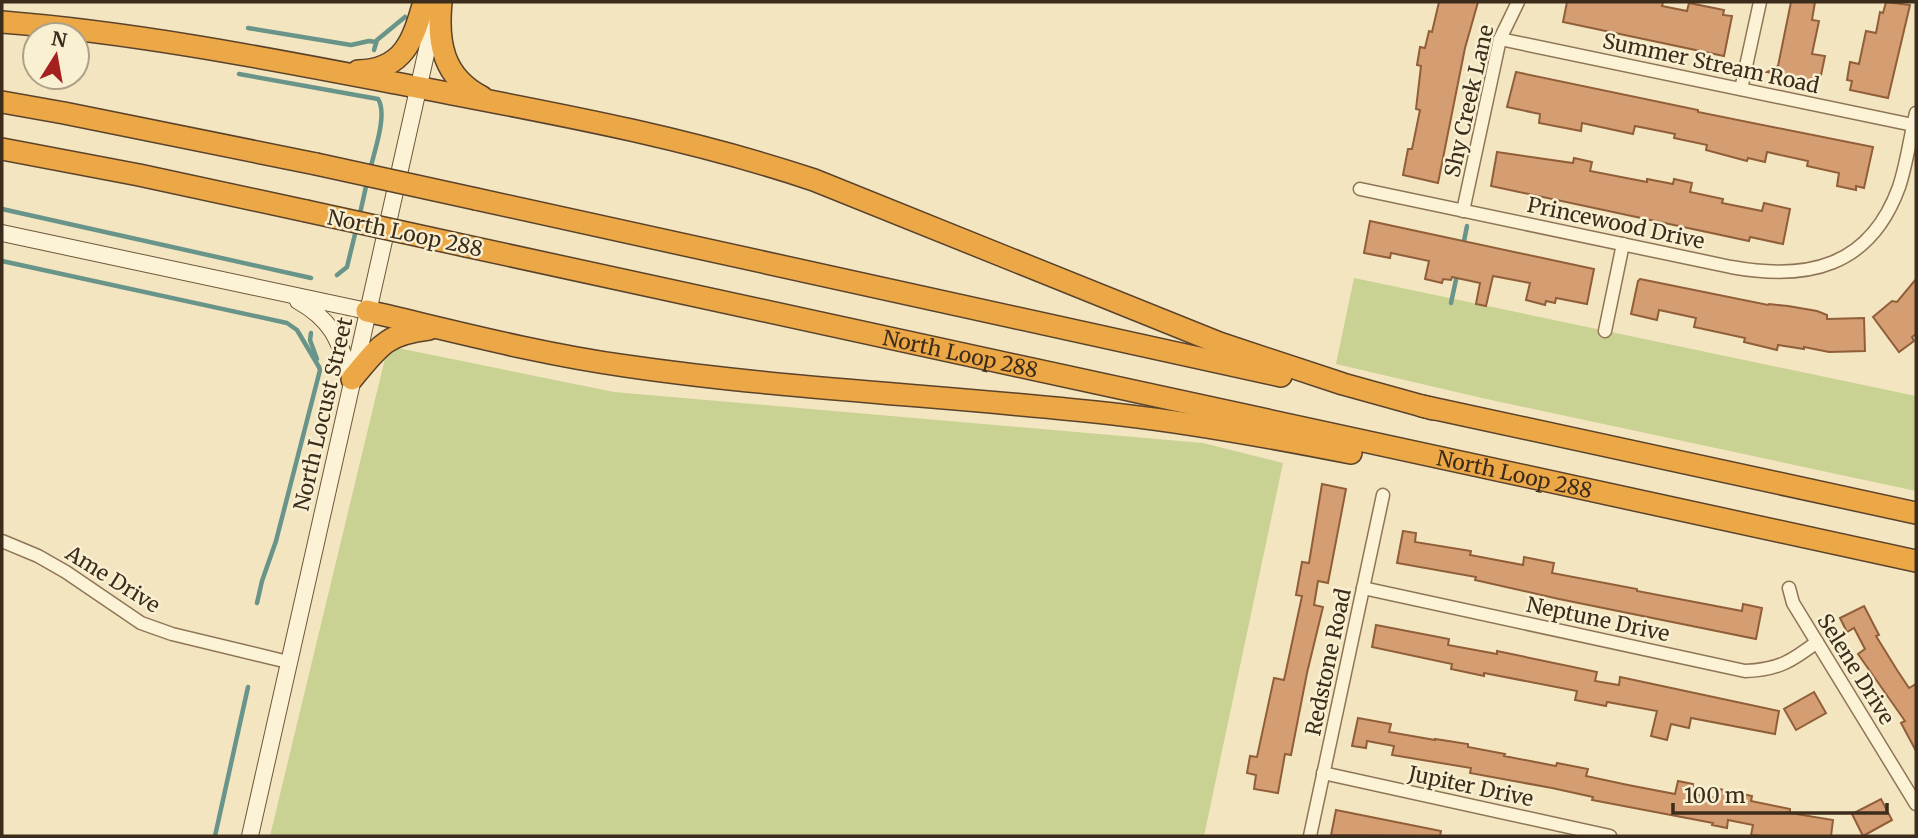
<svg xmlns="http://www.w3.org/2000/svg" width="1918" height="838" font-family="Merriweather,serif">
	<style>
		.green { fill: #c9d293 }
		.lines { fill: none; stroke-linecap: round; stroke-linejoin: round }
		.stream { stroke: #69948a; stroke-width: 4.5 }
		.building { fill: #d59e72; stroke: #905e39; stroke-width: 2 }
		.minor-casing { stroke: #8e7556; stroke-width: 15 }
		.secondary-casing { stroke: #705639; stroke-width: 18 }
		.motorway-casing { stroke: #5b432b; stroke-width: 24 }
		.minor { stroke: #fcf2d5; stroke-width: 12 }
		.secondary { stroke: #fcf2d5; stroke-width: 16 }
		.motorway { stroke: #eca847; stroke-width: 21 }
		.motorway-bridge-casing { stroke: #5b432b; stroke-width: 24; stroke-linecap: butt }
		.motorway-bridge { stroke: #eca847; stroke-width: 21 }
		.labels { text-anchor: middle; dominant-baseline: central; stroke-width: 5; stroke-linejoin: round; paint-order: stroke }
		.street-label { font-size: 21px; fill: #3c2c1c; stroke: #f9efd1 }
	</style>
	<rect width="100%" height="100%" fill="#f3e5c0"/>
	<g class="green">
		<polygon points="1354,278 1916,396 1916,491 1482,398 1336,364"/>
		<polygon points="388,346 614,392 1203,443 1283,463 1204,836 270,836"/>
	</g>
	<g class="lines">
		<g class="stream">
			<polyline points="248,28 351,45 369,41 376,42"/>
			<polyline points="374,50 377,40 405,17"/>
			<path d="M239 74 378 99C388 114 374 152 370 170"/>
			<polyline points="2,209 311,278"/>
			<polyline points="359,218 367,182"/>
			<polyline points="1463,246 1467,226"/>
			<polyline points="2,261 287,323 297,330 319,367"/>
			<polyline points="337,275 347,267 356,230"/>
			<polyline points="1451,303 1457,275"/>
			<polyline points="311,333 310,340 317,359"/>
			<polyline points="257,603 262,581 276,541 320,370 319,367"/>
			<polyline points="215,836 248,687"/>
		</g>
	</g>
	<g class="building">
		<polygon points="1439,2 1478,2 1465,48 1438,183 1403,175 1408,149 1412,149 1420,110 1416,109 1421,66 1417,65 1420,47 1425,48 1429,31 1432,32"/>
		<polygon points="1567,2 1663,2 1662,6 1687,11 1689,3 1724,10 1723,15 1732,16 1724,56 1563,22"/>
		<polygon points="1791,2 1815,2 1812,20 1819,21 1812,54 1825,56 1821,75 1817,74 1815,82 1767,72 1778,66"/>
		<polygon points="1886,2 1910,5 1888,98 1850,90 1852,81 1847,80 1850,62 1859,64 1866,31 1876,33 1880,12 1883,13"/>
		<polygon points="1516,72 1698,110 1698,112 1873,147 1864,188 1856,186 1856,190 1837,186 1839,173 1807,166 1808,161 1767,152 1765,162 1748,158 1747,161 1706,150 1707,145 1674,138 1675,134 1635,126 1633,134 1582,123 1581,131 1539,123 1540,114 1507,107"/>
		<polygon points="1497,152 1573,163 1574,158 1592,162 1590,171 1647,182 1647,179 1673,184 1674,179 1692,183 1690,192 1723,199 1722,203 1762,211 1764,203 1790,209 1783,244 1750,237 1749,241 1491,186"/>
		<polygon points="1370,221 1594,269 1587,304 1556,298 1555,303 1546,301 1545,305 1526,300 1530,283 1493,276 1486,306 1476,304 1480,283 1452,277 1451,280 1443,279 1442,283 1425,279 1429,261 1391,253 1390,258 1364,253"/>
		<polygon points="1640,279 1768,305 1769,304 1788,306 1817,311 1827,315 1827,319 1864,318 1865,351 1829,352 1804,347 1804,349 1778,345 1777,350 1744,342 1745,338 1694,327 1696,318 1659,310 1657,320 1631,314 1638,281"/>
		<polygon points="1916,279 1916,334 1912,337 1914,341 1899,352 1873,317 1892,301 1897,302"/>
		<polygon points="1322,484 1346,489 1328,583 1318,581 1314,605 1323,607 1307,673 1291,755 1285,754 1278,793 1254,789 1256,775 1247,773 1250,756 1257,757 1274,678 1284,680 1302,596 1296,595 1302,562 1309,563"/>
		<polygon points="1403,531 1416,533 1415,542 1471,551 1470,555 1523,565 1524,557 1554,563 1552,573 1637,589 1637,591 1742,611 1743,604 1762,608 1756,639 1559,599 1475,580 1476,577 1397,563"/>
		<polygon points="1864,606 1879,635 1876,636 1897,670 1909,688 1916,684 1916,751 1901,723 1905,721 1858,654 1865,649 1854,628 1847,632 1840,618"/>
		<polygon points="1376,625 1449,639 1448,645 1497,654 1497,651 1597,672 1595,681 1619,685 1620,677 1779,711 1775,734 1691,718 1689,728 1671,724 1667,740 1651,736 1657,711 1607,702 1606,706 1575,700 1577,691 1484,673 1484,676 1451,669 1452,664 1372,647"/>
		<polygon points="1814,692 1826,713 1796,730 1784,709"/>
		<polygon points="1358,718 1391,724 1389,732 1435,740 1435,739 1468,744 1468,747 1505,754 1504,756 1556,766 1557,763 1588,769 1586,776 1628,785 1675,794 1678,781 1693,784 1692,794 1717,798 1719,789 1752,796 1751,801 1790,809 1790,813 1833,820 1831,836 1760,836 1751,835 1753,825 1728,820 1727,828 1712,825 1713,823 1592,800 1593,797 1552,788 1470,773 1471,768 1392,755 1394,746 1367,741 1366,748 1352,746"/>
		<polygon points="1881,799 1892,820 1863,836 1852,814"/>
		<polygon points="1336,810 1441,831 1440,836 1331,835"/>
	</g>
	<g class="lines">
		<defs>
			<g id="minor">
				<polyline points="1500,39 1913,125"/>
				<polyline points="1741,89 1760,2"/>
				<path d="M1360 189 1731 267C1808 281 1870 267 1899 187 1907 163 1910 137 1916 113"/>
				<polyline points="1463,211 1500,39 1518,2"/>
				<polyline points="1605,331 1623,244"/>
				<polyline points="2,541 38,556 66,572 141,623 172,634 288,662"/>
				<path d="M1363 588 1745 671C1778 670 1792 661 1817 642"/>
				<polyline points="1789,588 1793,603 1916,804"/>
				<polyline points="1323,773 1610,836"/>
				<polyline points="1310,836 1383,495"/>
			</g>
			<g id="secondary">
				<polyline points="2,233 367,311"/>
				<path d="M298 301C334 321 339 342 352 379"/>
				<polyline points="250,836 435,14"/>
			</g>
			<g id="motorway">
				<path d="M441 2C437 43 443 77 482 97"/>
				<path d="M2 22C140 33 275 60 411 86 546 112 683 136 814 180L1219 343 1343 384 1433 409"/>
				<path d="M358 71C404 70 413 40 424 2"/>
				<polyline points="2,102 64,113 316,164"/>
				<polyline points="2,149 139,175 306,211"/>
				<polyline points="476,199 1281,376"/>
				<path id="s1" d="M466 246 1916 561"/>
				<path d="M367 311C453 331 539 354 626 366 791 390 957 396 1122 415 1199 424 1275 438 1351 453"/>
				<path d="M352 379C379 347 385 334 429 329"/>
				<polyline points="1422,406 1916,513"/>
			</g>
		</defs>
		<use href="#minor" class="minor-casing"/>
		<use href="#secondary" class="secondary-casing"/>
		<use href="#motorway" class="motorway-casing"/>
		<use href="#minor" class="minor"/>
		<use href="#secondary" class="secondary"/>
		<use href="#motorway" class="motorway"/>
		<defs>
			<g id="motorway-bridge">
				<polyline points="316,164 476,199"/>
				<polyline points="306,211 466,246"/>
			</g>
		</defs>
		<use href="#motorway-bridge" class="motorway-bridge-casing"/>
		<use href="#motorway-bridge" class="motorway-bridge"/>
	</g>
	<g class="labels">
		<g class="street-label">
			<text transform="translate(1711 63) rotate(12)">Summer Stream Road</text>
			<text transform="translate(1469 101) rotate(-77)">Shy Creek Lane</text>
			<text transform="translate(1616 223) rotate(12)">Princewood Drive</text>
			<text transform="translate(405 233) rotate(12)">North Loop 288</text>
			<text stroke="none"><textPath href="#s1" startOffset="506">North Loop 288</textPath></text>
			<text transform="translate(323 414) rotate(-77)">North Locust Street</text>
			<text stroke="none"><textPath href="#s1" startOffset="1073">North Loop 288</textPath></text>
			<text transform="translate(113 579) rotate(32)">Ame Drive</text>
			<text transform="translate(1598 619) rotate(12)">Neptune Drive</text>
			<text transform="translate(1328 662) rotate(-78)">Redstone Road</text>
			<text transform="translate(1856 669) rotate(58)">Selene Drive</text>
			<text transform="translate(1471 786) rotate(12)">Jupiter Drive</text>
		</g>
	</g>
	<rect width="1918" height="838" fill="none" stroke="#3c2c1c" stroke-width="7"/>
	<g transform="translate(56 56) rotate(11)"><circle r="33" fill="#f9efd1" stroke="#ada189" stroke-width="2"/>
	<path d="M0-5L12 26L0 18L-12 26Z" fill="#a4211f"/>
	<text y="-10" font-size="19" font-weight="bold" text-anchor="middle" fill="#3c2c1c">N</text>
	</g>
	<path d="M1673 803v10h214v-10" fill="none" stroke="#3c2c1c" stroke-width="3.5"/>
	<text x="1684" y="803" font-size="21" fill="#3c2c1c" stroke="#f9efd1" stroke-width="5" paint-order="stroke">100 m</text>
</svg>
